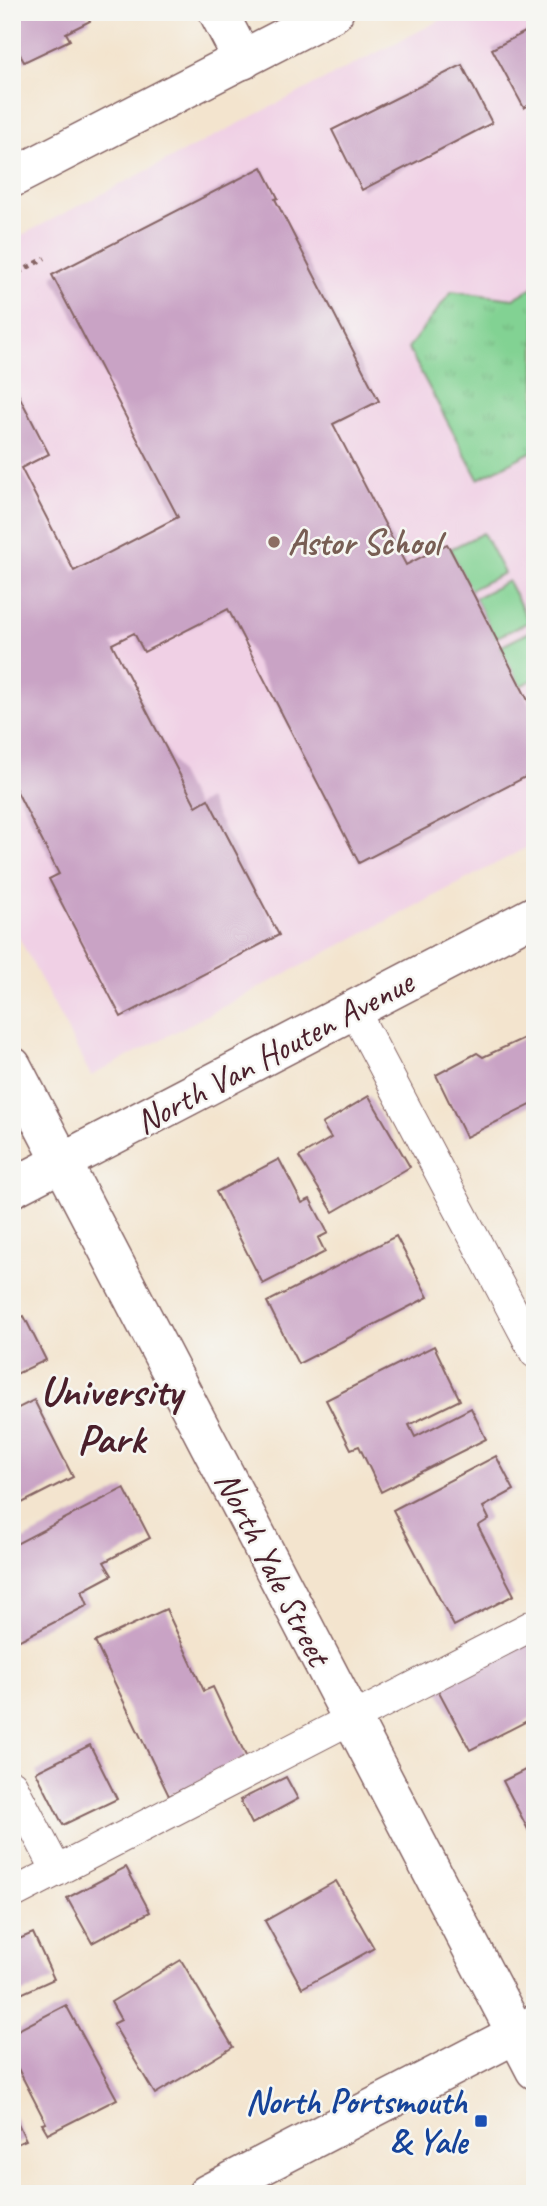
<svg xmlns="http://www.w3.org/2000/svg" width="547" height="2206" font-family="Caveat,sans-serif">
	<style>
		.built { fill: #f0d0e5 }
		.park { fill: url(#park-tufts); stroke: #66785f; stroke-width: 2 }
		.pitch { fill: #82d293; stroke: #66785f; stroke-width: 2 }
		.building { fill: #c9a3c5 }
		.lines { fill: none; stroke-linecap: round; stroke-linejoin: round }
		.service-casing { stroke: #856464; stroke-width: 32 }
		.minor-casing { stroke: #856464; stroke-width: 41 }
		.tertiary-casing { stroke: #856464; stroke-width: 41 }
		.path { stroke: #856464; stroke-width: 4.5; stroke-dasharray: 5 5; stroke-linecap: butt }
		.service { stroke: #fff; stroke-width: 30 }
		.minor { stroke: #fff; stroke-width: 38 }
		.tertiary { stroke: #fff; stroke-width: 38 }
		.education-dot { fill: #8d6e63; stroke: #f6f6f2; stroke-width: 2.5 }
		.transit-dot { fill: #1a4fb4; stroke: #f6f6f2; stroke-width: 2.5 }
		.labels { text-anchor: middle; dominant-baseline: central; stroke-width: 5; stroke-linejoin: round; paint-order: stroke }
		.education-label { font-size: 35px; font-weight: bold; fill: #785e54; stroke: #f6f6f2; text-anchor: start }
		.street-label { font-size: 35px; fill: #4a1f2b; stroke: #f6f6f2 }
		.transit-label { font-size: 35px; font-weight: bold; fill: #164399; stroke: #f6f6f2; text-anchor: end }
		.district-label { font-size: 42px; font-weight: bold; fill: #4a1f2b; stroke: #f6f6f2 }
	</style>
	<defs>
		<pattern id="park-tufts" width="24" height="20" patternUnits="userSpaceOnUse" patternTransform="scale(1.75)"><rect width="24" height="20" fill="#82d293"/><path d="M3 7l-1-3M5 7V3M7 7l1-3M15 17l-1-3M17 17v-4M19 17l1-3" fill="none" stroke="#72b47f"/></pattern>
	</defs>
	<rect width="100%" height="100%" fill="#f6f6f2"/>
	<filter id="ink" filterUnits="userSpaceOnUse"><feTurbulence type="fractalNoise" baseFrequency=".0143" numOctaves="2"/><feDisplacementMap in="SourceGraphic" scale="14" xChannelSelector="R" yChannelSelector="G"/><feConvolveMatrix kernelMatrix="1 2 1 2 8 2 1 2 1" color-interpolation-filters="sRGB"/></filter>
	<filter id="wash" filterUnits="userSpaceOnUse"><feTurbulence type="fractalNoise" baseFrequency=".00686" numOctaves="4" result="noise"/><feDisplacementMap in="SourceGraphic" scale="28" xChannelSelector="R" yChannelSelector="G"/><feGaussianBlur stdDeviation="1.57" result="paint"/><feColorMatrix in="noise" values="0 0 0 0 0 0 0 0 0 0 0 0 0 0 0 0 0 1.4 0 .05"/><feComposite in="paint" operator="in"/></filter>
	<g filter="url(#wash)">
		<rect width="100%" height="100%" fill="#f3e4ce"/>
		<polygon class="built" points="456,12 535,12 535,843 91,1076 12,924 12,240"/>
		<polygon class="park" points="535,286 535,450 478,479 408,348 452,291 513,299"/>
		<g class="pitch">
			<polygon points="483,533 504,573 470,590 450,549"/>
			<polygon points="508,581 529,622 495,638 475,598"/>
			<polygon points="533,630 535,679 520,686 500,647"/>
		</g>
		<g id="blocks">
			<g class="building">
				<polygon points="12,12 86,12 90,21 66,33 70,40 24,62 17,49 12,52"/>
				<polygon points="535,27 535,102 524,108 492,49"/>
				<polygon points="462,65 492,123 362,190 332,130"/>
				<polygon points="262,167 278,198 275,199 379,401 333,424 406,565 447,544 450,549 535,714 535,772 359,863 228,609 144,652 134,633 112,644 196,806 208,799 279,935 121,1017 49,879 59,874 12,782 12,382 49,454 21,468 74,571 178,517 52,275"/>
				<polygon points="535,1033 535,1103 466,1137 436,1075 477,1053 483,1057"/>
				<polygon points="369,1096 410,1167 333,1212 299,1157 331,1138 322,1124"/>
				<polygon points="279,1159 302,1203 310,1199 328,1233 318,1238 325,1252 263,1284 216,1192"/>
				<polygon points="396,1236 428,1297 298,1364 267,1302"/>
				<polygon points="24,1316 46,1360 12,1376 12,1321"/>
				<polygon points="434,1346 460,1400 409,1425 415,1437 471,1408 486,1439 381,1492 359,1446 351,1449 326,1400"/>
				<polygon points="34,1400 73,1477 12,1508 12,1411"/>
				<polygon points="496,1456 514,1490 483,1507 489,1519 478,1526 514,1595 454,1626 393,1510"/>
				<polygon points="124,1488 150,1538 104,1562 112,1575 82,1591 88,1605 16,1642 12,1636 12,1546"/>
				<polygon points="166,1609 204,1691 213,1687 247,1758 169,1796 95,1642"/>
				<polygon points="529,1641 535,1652 535,1717 470,1750 437,1688"/>
				<polygon points="90,1745 117,1799 63,1825 36,1772"/>
				<polygon points="535,1765 535,1843 503,1781"/>
				<polygon points="286,1777 298,1799 252,1824 240,1800"/>
				<polygon points="126,1867 150,1912 92,1943 67,1898"/>
				<polygon points="336,1881 374,1948 302,1988 265,1921"/>
				<polygon points="33,1933 54,1979 12,1998 12,1942"/>
				<polygon points="181,1960 233,2047 155,2094 113,2024 121,2020 111,2002"/>
				<polygon points="66,2005 117,2099 48,2134 42,2124 46,2123 12,2057 12,2033"/>
				<polygon points="12,2111 26,2140 12,2146"/>
			</g>
		</g>
	</g>
	<g filter="url(#ink)">
		<use href="#blocks" fill-opacity="0" stroke="#856464" stroke-width="2"/>
		<g class="lines">
			<defs>
				<g id="service">
					<polyline points="354,1010 535,1353"/>
					<polyline points="12,1785 57,1871"/>
					<polyline points="12,1894 535,1624"/>
				</g>
				<g id="minor">
					<polyline points="218,12 243,60"/>
					<polyline points="12,178 334,12"/>
					<polyline points="12,1066 535,2070"/>
					<polyline points="12,1188 535,915"/>
				</g>
				<polyline id="tertiary" points="207,2194 535,2024"/>
			</defs>
			<use href="#service" class="service-casing"/>
			<use href="#minor" class="minor-casing"/>
			<use href="#tertiary" class="tertiary-casing"/>
			<polyline class="path" points="18,273 45,258"/>
			<use href="#service" class="service"/>
			<use href="#minor" class="minor"/>
			<use href="#tertiary" class="tertiary"/>
		</g>
	</g>
	<circle class="education-dot" cx="274" cy="542" r="7"/>
	<rect class="transit-dot" x="474" y="2114" width="14" height="14" rx="3.5"/>
	<g class="labels">
		<g class="education-label">
			<text x="288" y="542">Astor School</text>
		</g>
		<g class="street-label">
			<text transform="translate(274 1052) rotate(-28)">North Van Houten Avenue</text>
			<text transform="translate(273 1568) rotate(63)">North Yale Street</text>
		</g>
		<g class="transit-label">
			<text x="467" y="2101">North Portsmouth<tspan x="467" dy="40">&amp; Yale</tspan></text>
		</g>
		<g class="district-label">
			<text x="111" y="1391">University<tspan x="111" dy="48">Park</tspan></text>
		</g>
	</g>
	<rect width="547" height="2206" fill="none" stroke="#f6f6f2" stroke-width="42"/>
</svg>
